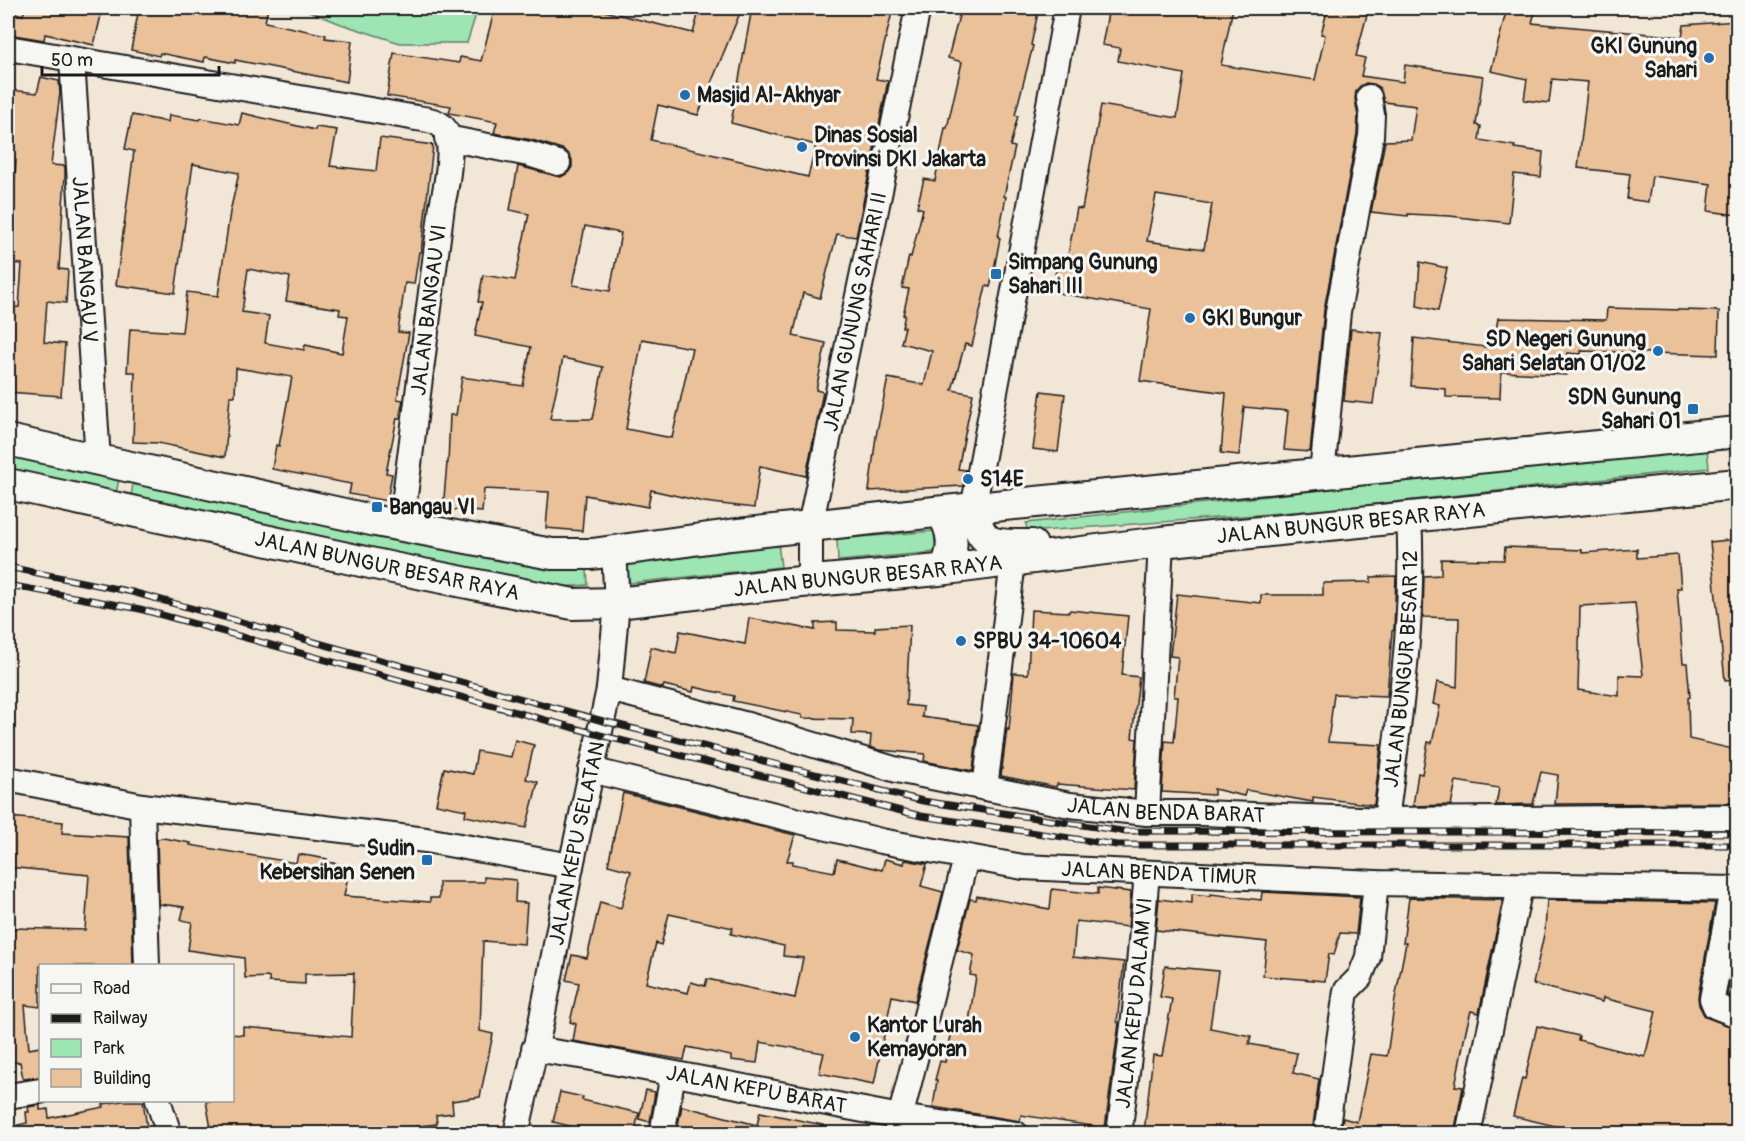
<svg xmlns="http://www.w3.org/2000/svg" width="1745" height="1141" font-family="Pangolin,sans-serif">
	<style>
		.green { fill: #9de5b2; stroke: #5c8067; stroke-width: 1.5 }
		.building { fill: #eac199; stroke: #1c1c1c; stroke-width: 1.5; fill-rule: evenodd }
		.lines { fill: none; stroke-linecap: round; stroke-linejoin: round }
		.minor-casing { stroke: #1c1c1c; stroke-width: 28 }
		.major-casing { stroke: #1c1c1c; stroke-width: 34 }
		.minor { stroke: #f6f6f2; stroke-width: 24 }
		.major { stroke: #f6f6f2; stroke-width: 30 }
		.rail-casing { stroke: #1c1c1c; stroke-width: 7 }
		.rail { stroke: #f6f6f2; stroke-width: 4.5; stroke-dasharray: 14; stroke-linecap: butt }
		.poi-dot { fill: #1f6fb2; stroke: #f6f6f2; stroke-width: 2 }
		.labels { text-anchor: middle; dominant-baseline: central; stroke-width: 6; stroke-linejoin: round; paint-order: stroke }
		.poi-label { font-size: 21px; font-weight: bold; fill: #1c1c1c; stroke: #f6f6f2; text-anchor: start }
		.street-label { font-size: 21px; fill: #1c1c1c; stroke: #f6f6f2 }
	</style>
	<rect width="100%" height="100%" fill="#f2e6d7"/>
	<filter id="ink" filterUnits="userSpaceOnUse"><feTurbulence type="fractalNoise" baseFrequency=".0167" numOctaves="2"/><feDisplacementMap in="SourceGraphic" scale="12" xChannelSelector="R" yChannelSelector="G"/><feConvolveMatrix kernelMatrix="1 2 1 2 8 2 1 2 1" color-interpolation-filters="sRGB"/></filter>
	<g filter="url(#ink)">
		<g class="green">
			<polygon points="301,8 478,8 467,43 400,43 341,24"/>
			<polygon points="1707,447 1709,468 1321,510 1027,532 1026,523"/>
			<polygon points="8,452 120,474 116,494 8,472"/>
			<polygon points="134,477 407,540 561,570 587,570 588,585 560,587 404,559 131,496"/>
			<polygon points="934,531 936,552 838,561 837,539"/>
			<polygon points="778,543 781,567 630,583 625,561"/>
		</g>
		<g class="building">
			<polygon points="25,8 86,8 102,11 94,45 45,34 44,40 8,34 8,11 23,15"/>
			<polygon points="139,8 268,8 265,22 326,35 325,38 352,41 347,82 235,60 235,63 205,57 204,62 160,53 159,56 131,50"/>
			<path d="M495 8H571L587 11 588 8H592L693 33 700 8H742L698 115 658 105 651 140 808 177 816 145 731 123 752 8H893L876 79 888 81 856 237 837 234 820 298 803 293 793 336 826 343 816 390 823 392 806 476 760 466 754 508 704 502 651 490 648 507 585 495 582 531 546 528 549 492 484 489 482 512 443 509 447 463H448L450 415H456L462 377 523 386 531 347 475 336 482 302H478L483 275 515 280 529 214 510 210 518 166 561 177 568 173 572 167V160L569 154 562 149 532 140 494 133 497 122 449 113 451 106 387 96 394 53 459 63 460 57 481 61ZM585 226 621 233 610 291 573 285ZM642 339 692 348 672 438 626 429ZM563 358 603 367 593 419H550Z"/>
			<polygon points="961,8 1039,8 1031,45 1033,46 1015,115 1018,116 1010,146 1015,147 1004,196 1006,197 998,237 1000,238 993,275 990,287 986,286 972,346 965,344 952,390 973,394 958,469 966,470 963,486 869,491 876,436 888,378 924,385 932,351 901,343 905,327 902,327 905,315 903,315 909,289 902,288 909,256 911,257 923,209 917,207 924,179 935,181 945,128 947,128 962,62 948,58"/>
			<path d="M1109 8H1233L1221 65 1315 80 1325 35 1321 34 1328 8H1356L1368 11 1356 56 1365 58 1361 76 1403 82 1405 65 1483 76 1476 125 1481 126 1479 140 1515 146 1514 148 1543 152 1541 177 1514 174 1509 223 1450 216 1408 214V216L1371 212 1385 141 1411 140 1416 106 1384 102 1380 88 1373 84 1366 83 1360 86 1356 91 1355 99 1358 116 1357 134 1324 310 1310 452 1284 450 1288 411 1244 407 1239 455 1221 453 1226 393 1140 381 1151 309 1052 292 1056 269 1065 270 1077 208 1082 209 1101 105 1177 118 1184 74 1118 61 1120 48 1102 45ZM1156 195 1212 204 1204 249 1147 241Z"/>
			<polygon points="1507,8 1536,8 1532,23 1682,37 1684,25 1737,21 1737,215 1708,211 1711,184 1652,176 1648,202 1627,199 1630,174 1578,168 1588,82 1552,79 1549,103 1524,100 1527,79 1491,71"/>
			<polygon points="41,77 59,81 60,93 51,165 65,166 65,175 59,269 68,270 66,303 47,301 44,342 65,344 61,396 8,392 8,308 19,307 22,264 8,263 8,205 13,205 16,160 11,160 14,129 8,129 8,115 11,90 37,93"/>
			<path d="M242 113 315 130 316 127 337 130 330 166 376 171 380 138 433 145 421 252H419L414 284 405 283 398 332 409 333 397 399 403 400 402 405 399 419 397 418 386 473 392 474 387 501 349 494 351 484 272 469 276 445 279 446 292 377 236 368 235 396H230L225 457 158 443 133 442 135 372H127L130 329 182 332 187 292 218 296 230 212 239 173 193 164 175 293 116 285 134 151 125 149 132 115 168 122 169 115 200 120 201 118 239 125ZM248 269 290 277 286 301 340 309 339 315 348 316 342 353 305 345 304 350 265 343 269 316 242 312Z"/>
			<polygon points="1420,262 1447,268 1438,311 1417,306"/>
			<polygon points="1607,308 1719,311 1718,355 1581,351 1581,354 1567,353 1567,375 1501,372 1500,398 1446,397 1446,389 1411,386 1414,338 1493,348 1498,318 1606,320"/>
			<polygon points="1351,329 1382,333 1373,404 1344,401"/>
			<polygon points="1041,391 1065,394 1058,452 1033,449"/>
			<polygon points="1737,539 1737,679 1725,680 1710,542"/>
			<path d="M1505 547 1582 550V553L1637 549V558L1678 555 1681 588H1677L1683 663H1687L1690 697 1688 698 1689 739 1737 750V763L1733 782 1737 783V803L1555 804 1558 775 1541 772 1533 804 1496 805 1499 788 1456 781 1451 805 1413 806 1418 773 1422 774 1428 742 1432 743 1440 706 1433 704 1437 682 1457 687 1459 618 1423 617 1424 576 1441 575V559L1504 560ZM1635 603 1643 676 1619 675V696L1578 690 1580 606Z"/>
			<polygon points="1396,576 1394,630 1392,631 1387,696 1334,694 1328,742 1381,745 1374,805 1313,797 1313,802 1246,790 1244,796 1214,789 1214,795 1162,792 1165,741 1174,742 1178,697 1174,697 1178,657 1170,656 1177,594 1261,603 1261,595 1323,595 1323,583 1371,582 1371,577"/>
			<polygon points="1031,610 1069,612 1070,610 1128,616 1122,675 1139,677 1132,738 1137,739 1134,790 1057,784 1056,787 1001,776 1007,729 1009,730 1014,673 1028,674"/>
			<polygon points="749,618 815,630 815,623 837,622 837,630 875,631 875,627 910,625 906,705 923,707 922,717 978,725 973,771 924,761 925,754 879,750 870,747 871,735 852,734 853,719 802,718 802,715 733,701 734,696 694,687 693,692 664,685 663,688 644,683 651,647 676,653 680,631 745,644"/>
			<polygon points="515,740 534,745 526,779 538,782 526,828 465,816 466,810 436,804 444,768 473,774 477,751 511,757"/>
			<path d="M623 793 795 835 787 861H793L792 864 834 872 837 859 882 870 885 859 904 864 905 860 927 864 921 886 943 892 915 1001 892 996 874 1084 819 1073 824 1053 760 1042 757 1063 731 1060V1056L687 1047 684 1060 573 1041 576 1024 570 1022 579 983 566 980 572 955 587 958 600 902 621 908 631 871 608 865ZM669 914 733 928 731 934 784 946 783 956 803 958 795 998 707 979 705 986 691 982 688 993 646 983 656 943 661 945Z"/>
			<polygon points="8,817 63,822 62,833 129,837 133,966 40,966 40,1007 25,1005 29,1049 40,1047 40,1077 23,1079 20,1062 8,1063 8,950 12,951 13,928 85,930 89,875 8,867"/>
			<polygon points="163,838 191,843 190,845 296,863 298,854 327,859 327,862 350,866 344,896 430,902 430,898 439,898 439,882 484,882 484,877 516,880 515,902 527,903 524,944 483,941 480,1031 493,1034 480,1097 452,1101 453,1113 436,1115 437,1124 404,1128 405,1134 212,1134 206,1101 232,1101 232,1034 243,1035 243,1027 351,1037 354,973 305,974 305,984 269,982 269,977 245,978 244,958 188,950 192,922 181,920 184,907 159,904 157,839"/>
			<polygon points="1098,888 1131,892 1128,927 1076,921 1073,957 1124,962 1117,1022 1119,1023 1105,1128 1021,1115 1020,1121 933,1107 937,1080 935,1080 940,1061 945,1062 952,1025 968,1028 976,976 970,975 974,955 957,950 970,899 976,900 977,896 1050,909 1052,889 1098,894"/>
			<polygon points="1262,892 1360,897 1356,934 1340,933 1334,955 1329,954 1325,981 1263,976 1267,942 1156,930 1159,899 1192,903 1192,894 1211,896 1211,894 1261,900"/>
			<polygon points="1409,898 1503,900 1479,1013 1471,1011 1466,1030 1455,1086 1463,1087 1454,1134 1340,1134 1343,1118 1357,1122 1371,1054 1387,1056 1395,999 1406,943 1403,943"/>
			<polygon points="1547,900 1715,903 1698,997 1699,1005 1705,1017 1737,1029 1737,1134 1562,1134 1564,1128 1513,1116 1522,1078 1525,1079 1537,1026 1579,1036 1578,1040 1645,1057 1656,1011 1603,998 1602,1002 1533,984 1545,930"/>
			<polygon points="1737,938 1737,999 1727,995"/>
			<polygon points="1165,966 1218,971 1210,1028 1251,1036 1249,1044 1297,1053 1293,1073 1319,1079 1312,1134 1144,1132 1153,1055 1162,1056 1172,999 1160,997"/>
			<polygon points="646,1090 655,1092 650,1122 639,1119"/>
			<polygon points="560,1092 583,1097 582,1100 639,1113 634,1134 585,1134 586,1130 553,1122"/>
			<polygon points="122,1101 143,1101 148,1134 19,1134 18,1125 27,1123 26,1112 29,1112 28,1107 40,1105 40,1110 48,1109 49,1118 104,1107 103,1104"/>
			<polygon points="682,1106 757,1125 760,1112 823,1125 822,1134 697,1134 677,1129"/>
		</g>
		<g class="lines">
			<defs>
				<g id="minor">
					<path d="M8 48 411 117C420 119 436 119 443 127 456 141 446 188 442 206L401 527"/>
					<path id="s1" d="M72 60 98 460"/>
					<polyline points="447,138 529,154 558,163"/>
					<polyline points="1322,474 1338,312 1371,136 1372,115 1369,97"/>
					<polyline points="973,509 1067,8"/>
					<path id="s2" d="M810 581V526L918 8"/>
					<path id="s3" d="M609 689 748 725 897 770 1070 805 1147 813H1201L1386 820 1738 817"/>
					<path id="s4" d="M591 770 881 841 1023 867 1376 883 1738 889"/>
					<polyline points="8,779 142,806 426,840 571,866"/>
					<polyline points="985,788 1013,562"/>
					<polyline points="142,806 147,966"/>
					<polyline points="1147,813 1161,542"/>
					<path id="s5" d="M1386 820C1399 720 1415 619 1409 517"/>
					<polyline points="1732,889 1712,999 1715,1006 1738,1015"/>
					<path id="s6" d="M534 1049 592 1058 900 1117 1016 1134"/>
					<polyline points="8,1096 40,1091"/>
					<polyline points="158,1100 169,1134"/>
					<path id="s7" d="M516 1134 541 1023 571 866 609 689 617 603 614 551"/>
					<polyline points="662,1134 673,1074"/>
					<polyline points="896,1134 966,858"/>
					<path id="s8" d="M1119 1134 1135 1010 1147 873"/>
					<polyline points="1326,1134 1346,991 1360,977 1368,957 1376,883"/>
					<polyline points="1468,1134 1520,887"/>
				</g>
				<g id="major">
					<polyline points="8,440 376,521 552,554 592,554 730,535 935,512 1738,432"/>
					<path id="s9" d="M8 484 393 568 573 604 617 603 790 583 939 570 1161 542 1738 484"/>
					<path d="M973 509C982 551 996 544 1032 545"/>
					<path d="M941 512C954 531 955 549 945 569"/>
				</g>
			</defs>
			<use href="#minor" class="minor-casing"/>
			<use href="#major" class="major-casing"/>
			<use href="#minor" class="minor"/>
			<use href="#major" class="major"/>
			<defs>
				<g id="rail">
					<polyline points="8,567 132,592 603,721 923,801 1122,831 1738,833"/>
					<polyline points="8,585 140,609 600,735 921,816 1117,845 1738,845"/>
				</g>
			</defs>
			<use href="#rail" class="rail-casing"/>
			<use href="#rail" class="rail"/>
		</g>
	</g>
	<g class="poi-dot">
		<circle cx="1709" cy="58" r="6"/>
		<circle cx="685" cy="95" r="6"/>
		<circle cx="802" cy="147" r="6"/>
		<rect x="990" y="268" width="12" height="12" rx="3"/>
		<circle cx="1190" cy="318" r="6"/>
		<circle cx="1658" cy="351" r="6"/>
		<rect x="1687" y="403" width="12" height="12" rx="3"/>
		<circle cx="968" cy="479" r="6"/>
		<rect x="371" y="501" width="12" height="12" rx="3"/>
		<circle cx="961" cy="641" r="6"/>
		<rect x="421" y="854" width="12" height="12" rx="3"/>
		<circle cx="855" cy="1037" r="6"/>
	</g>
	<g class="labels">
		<g class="poi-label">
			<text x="1697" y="46" text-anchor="end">GKI Gunung<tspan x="1697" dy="24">Sahari</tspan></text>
			<text x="697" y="95">Masjid Al-Akhyar</text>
			<text x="814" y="135">Dinas Sosial<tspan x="814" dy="24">Provinsi DKI Jakarta</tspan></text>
			<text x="1008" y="262">Simpang Gunung<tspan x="1008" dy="24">Sahari III</tspan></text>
			<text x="1202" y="318">GKI Bungur</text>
			<text x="1646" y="339" text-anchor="end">SD Negeri Gunung<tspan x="1646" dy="24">Sahari Selatan 01/02</tspan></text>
			<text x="1681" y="397" text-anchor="end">SDN Gunung<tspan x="1681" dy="24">Sahari 01</tspan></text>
			<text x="980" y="479">S14E</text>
			<text x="389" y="507">Bangau VI</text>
			<text x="973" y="641">SPBU 34-10604</text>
			<text x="415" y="848" text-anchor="end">Sudin<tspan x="415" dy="24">Kebersihan Senen</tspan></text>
			<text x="867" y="1025">Kantor Lurah<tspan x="867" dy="24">Kemayoran</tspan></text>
		</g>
		<g class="street-label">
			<text stroke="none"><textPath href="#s1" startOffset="200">JALAN BANGAU V</textPath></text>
			<text transform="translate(429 310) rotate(-83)">JALAN BANGAU VI</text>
			<text stroke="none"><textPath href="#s2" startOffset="274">JALAN GUNUNG SAHARI II</textPath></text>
			<text stroke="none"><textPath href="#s9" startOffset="1360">JALAN BUNGUR BESAR RAYA</textPath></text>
			<text stroke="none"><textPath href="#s9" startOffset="388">JALAN BUNGUR BESAR RAYA</textPath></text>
			<text stroke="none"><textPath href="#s9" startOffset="874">JALAN BUNGUR BESAR RAYA</textPath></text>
			<text stroke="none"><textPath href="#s5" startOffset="152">JALAN BUNGUR BESAR 12</textPath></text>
			<text stroke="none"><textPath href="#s3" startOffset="572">JALAN BENDA BARAT</textPath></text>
			<text stroke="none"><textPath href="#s7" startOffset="297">JALAN KEPU SELATAN</textPath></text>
			<text stroke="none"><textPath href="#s4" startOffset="579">JALAN BENDA TIMUR</textPath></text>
			<text stroke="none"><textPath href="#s8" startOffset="132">JALAN KEPU DALAM VI</textPath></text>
			<text stroke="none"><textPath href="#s6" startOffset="226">JALAN KEPU BARAT</textPath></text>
		</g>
	</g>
	<rect width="1745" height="1141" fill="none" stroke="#f6f6f2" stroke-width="30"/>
	<rect x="15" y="15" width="1715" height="1111" fill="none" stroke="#1c1c1c" stroke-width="2" filter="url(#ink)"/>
	<rect x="39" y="964" width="195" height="138" fill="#f6f6f2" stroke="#9f9f9c" stroke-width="1.5"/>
	<rect x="51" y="984" width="30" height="9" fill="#f6f6f2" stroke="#9f9f9c" stroke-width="1.5"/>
	<text x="93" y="994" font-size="18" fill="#1c1c1c">Road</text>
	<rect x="51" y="1014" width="30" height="9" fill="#1c1c1c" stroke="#9f9f9c" stroke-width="1.5"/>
	<text x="93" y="1024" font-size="18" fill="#1c1c1c">Railway</text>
	<rect x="51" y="1039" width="30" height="18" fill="#9de5b2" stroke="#9f9f9c" stroke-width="1.5"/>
	<text x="93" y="1054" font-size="18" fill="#1c1c1c">Park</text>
	<rect x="51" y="1069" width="30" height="18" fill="#eac199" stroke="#9f9f9c" stroke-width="1.5"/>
	<text x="93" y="1084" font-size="18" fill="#1c1c1c">Building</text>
	<path d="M42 66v9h177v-9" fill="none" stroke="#1c1c1c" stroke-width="3"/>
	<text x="51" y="66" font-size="18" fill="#1c1c1c" stroke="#f6f6f2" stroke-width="4.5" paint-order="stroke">50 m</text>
</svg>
